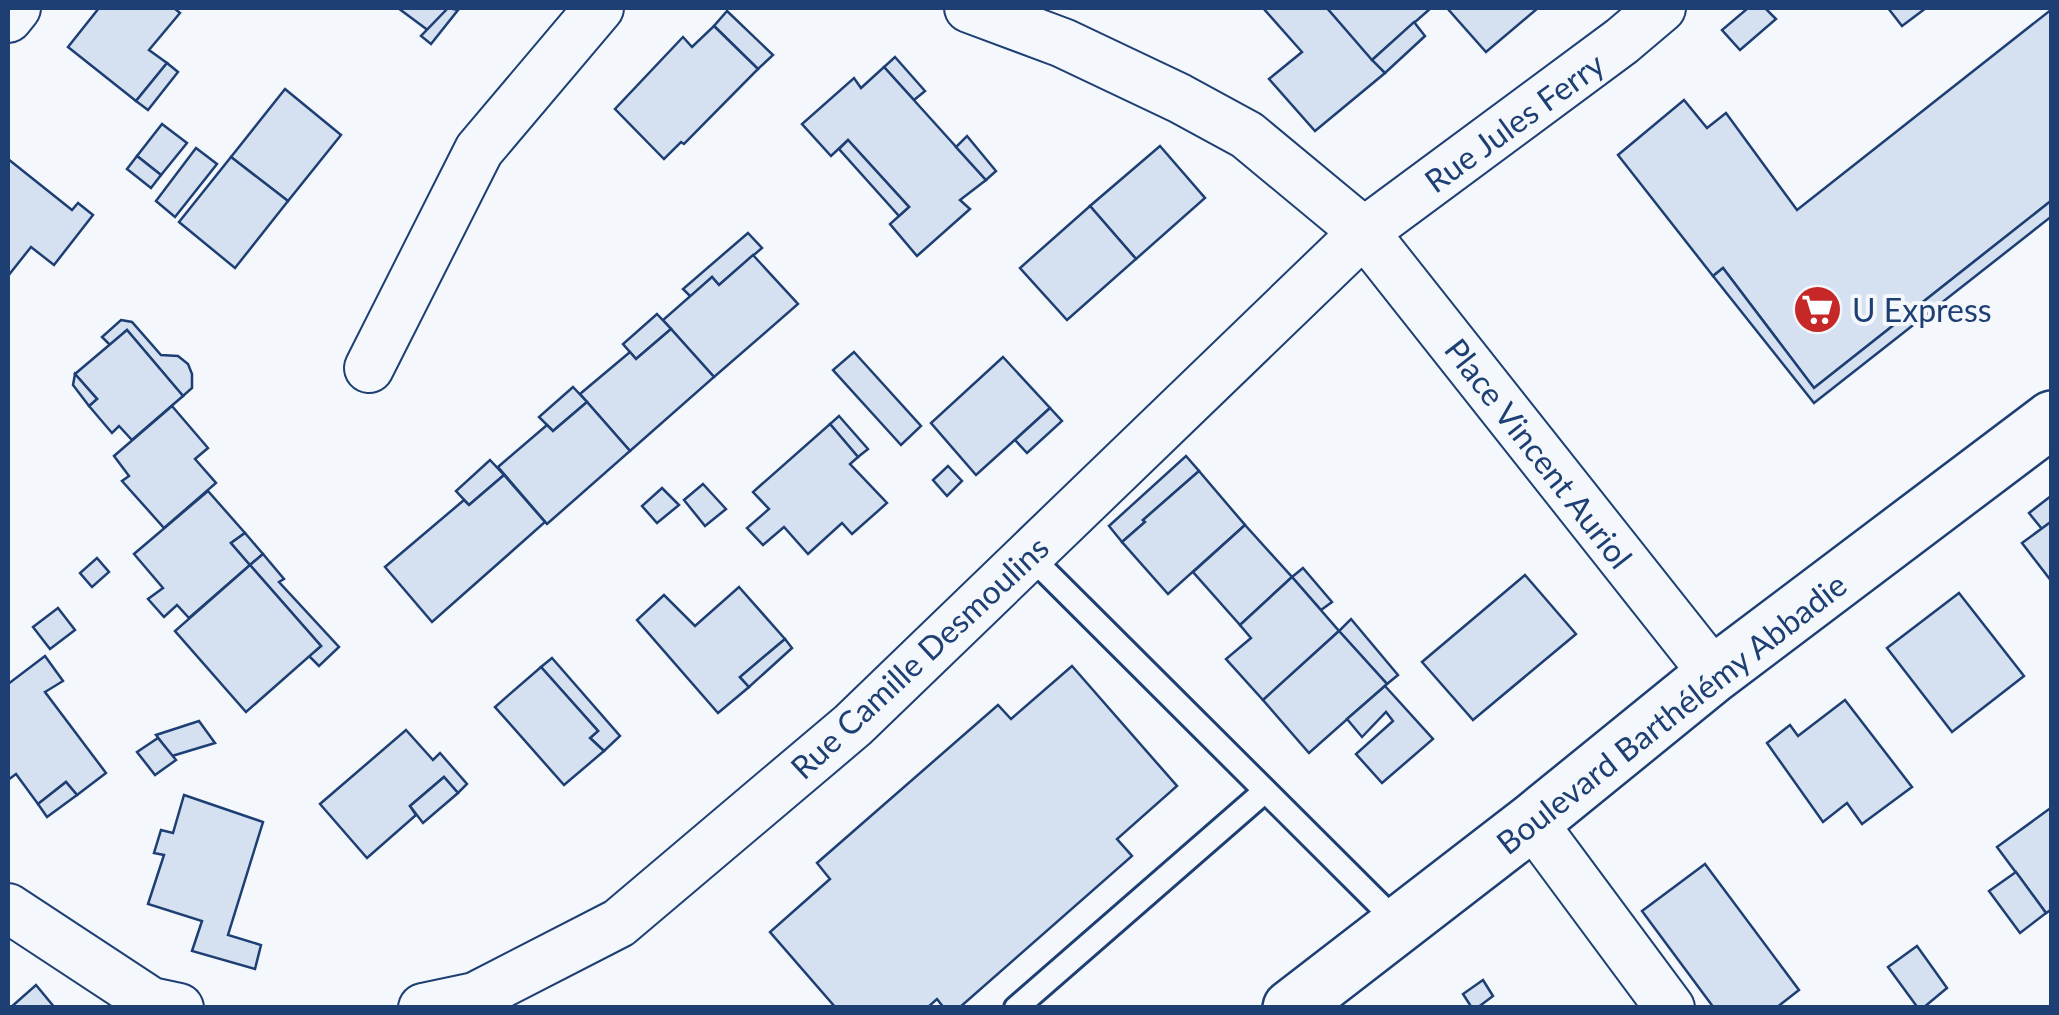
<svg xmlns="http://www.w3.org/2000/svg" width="2059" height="1015" font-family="Lato,sans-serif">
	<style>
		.building { fill: #d5e0f0; stroke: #1d3f73; stroke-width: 2.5 }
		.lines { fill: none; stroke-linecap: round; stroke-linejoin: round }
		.service-casing { stroke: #1d3f73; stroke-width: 28 }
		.minor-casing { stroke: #1d3f73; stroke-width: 52 }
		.tertiary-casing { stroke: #1d3f73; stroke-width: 60 }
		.service { stroke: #f4f7fb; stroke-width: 22 }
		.minor { stroke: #f4f7fb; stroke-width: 48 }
		.tertiary { stroke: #f4f7fb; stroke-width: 55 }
		.labels { text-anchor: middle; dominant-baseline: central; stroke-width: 8; stroke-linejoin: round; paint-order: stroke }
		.street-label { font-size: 32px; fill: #1d3f73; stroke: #f4f7fb }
		.poi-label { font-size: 32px; fill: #1d3f73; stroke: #f4f7fb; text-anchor: start }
	</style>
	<rect width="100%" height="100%" fill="#f4f7fb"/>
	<g class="building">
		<polygon points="99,8 174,8 180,13 149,50 167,63 136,101 68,47"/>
		<polygon points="398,8 448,8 429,31"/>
		<polygon points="448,8 458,10 431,44 421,36"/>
		<polygon points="1263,8 1327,8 1385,73 1315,131 1269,79 1302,52"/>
		<polygon points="1327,8 1431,8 1372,60"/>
		<polygon points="1447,8 1538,8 1486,52"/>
		<polygon points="1748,8 1765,8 1776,19 1740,50 1722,30"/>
		<polygon points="1888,8 1926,8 1902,26"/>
		<polygon points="2052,9 2052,200 1814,388 1723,268 1713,276 1618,155 1684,100 1707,128 1726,113 1797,210"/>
		<polygon points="727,11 773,55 758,69 714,26"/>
		<polygon points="1414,22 1425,36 1385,73 1372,60"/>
		<polygon points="714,26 758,69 684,144 681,142 664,159 615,109 683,37 692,47"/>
		<polygon points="895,57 925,91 914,100 884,67"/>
		<polygon points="167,63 178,72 148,110 136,101"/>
		<polygon points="884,67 986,180 960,200 970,209 917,256 890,224 909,207 848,140 831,156 802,124 854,78 861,88"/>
		<polygon points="285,89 341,135 288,201 231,157"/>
		<polygon points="162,124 187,143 161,175 137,156"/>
		<polygon points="967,136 996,171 986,180 956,147"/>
		<polygon points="848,140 909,207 899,216 839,149"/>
		<polygon points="1160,146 1205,198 1136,259 1090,206"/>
		<polygon points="196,148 217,164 175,217 156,201"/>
		<polygon points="137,156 161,175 151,188 127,169"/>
		<polygon points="231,157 288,201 235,268 179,222"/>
		<polygon points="8,159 72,210 78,203 93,215 54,265 31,247 8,276"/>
		<polygon points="2052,200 2052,216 1814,403 1713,276 1723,268 1814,388"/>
		<polygon points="1090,206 1136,259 1067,320 1020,268"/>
		<polygon points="748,233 762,248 719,285 712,277 691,297 683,289"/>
		<polygon points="753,255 798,304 714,377 663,320 712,277 719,285"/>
		<polygon points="657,314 671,329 636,359 623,344"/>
		<polygon points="121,320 132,322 161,355 178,356 188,364 192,374 192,388 183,396 127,330 110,345 102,337"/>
		<polygon points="671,329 714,377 630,451 580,394 630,352 636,359"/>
		<polygon points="127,330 183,396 132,440 119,426 112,433 89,406 97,399 75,374"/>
		<polygon points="854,352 921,426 901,445 833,370"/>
		<polygon points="1003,357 1050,408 976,475 931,423"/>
		<polygon points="75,374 97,399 89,406 73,385"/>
		<polygon points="573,387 587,402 553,431 539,417"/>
		<polygon points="587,402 630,451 547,524 498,467 547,425 553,431"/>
		<polygon points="172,406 208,448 195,459 216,483 164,528 122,481 129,476 114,456"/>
		<polygon points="1050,408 1062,421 1027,453 1015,440"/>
		<polygon points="839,416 868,449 858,457 830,424"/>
		<polygon points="830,424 858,457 850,464 887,503 852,534 842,523 808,554 784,527 763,545 747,528 769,509 753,492"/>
		<polygon points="1186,456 1199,471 1143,520 1145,522 1122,542 1109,526"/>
		<polygon points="490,460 504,475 469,505 456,491"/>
		<polygon points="948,466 962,481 947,496 933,480"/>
		<polygon points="1199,471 1245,525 1168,594 1122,542 1145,522 1143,520"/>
		<polygon points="504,475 545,522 432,622 385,567 464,500 469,505"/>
		<polygon points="703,484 726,509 705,526 684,500"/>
		<polygon points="662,488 679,505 657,523 642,506"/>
		<polygon points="208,491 245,533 231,543 250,565 189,618 177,605 164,617 148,599 163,588 134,554"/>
		<polygon points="2051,496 2052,521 2042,529 2029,513"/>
		<polygon points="2052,521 2052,582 2022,543"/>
		<polygon points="1245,525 1292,577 1240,625 1193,572"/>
		<polygon points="245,533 263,554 250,565 231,543"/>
		<polygon points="263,554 284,579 279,582 339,647 319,666 309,656 321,646 250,565"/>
		<polygon points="97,558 109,572 92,587 80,573"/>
		<polygon points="250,565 321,646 246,712 175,631"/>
		<polygon points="1303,568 1332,602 1321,610 1292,577"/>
		<polygon points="1525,575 1576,634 1473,720 1422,662"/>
		<polygon points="1292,577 1339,631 1263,700 1226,659 1251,638 1240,625"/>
		<polygon points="739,587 785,639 740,677 749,687 718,713 637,620 664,595 695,626"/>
		<polygon points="1959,593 2024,676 1952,732 1887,648"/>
		<polygon points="58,608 75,630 50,649 33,627"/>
		<polygon points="1351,619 1398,675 1387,684 1339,631"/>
		<polygon points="1339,631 1387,684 1309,753 1263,700"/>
		<polygon points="785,639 792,648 749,687 740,677"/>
		<polygon points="45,656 63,681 45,692 106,773 77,795 66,782 38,804 16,774 8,780 8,684"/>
		<polygon points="552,658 620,736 604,751 590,738 598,731 541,667"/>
		<polygon points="1072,666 1177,786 1117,839 1132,856 959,1008 944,1008 937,999 927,1008 836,1008 770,932 830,879 817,863 998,705 1011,719"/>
		<polygon points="541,667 598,731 590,738 604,751 564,785 495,707"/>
		<polygon points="1385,686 1433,739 1382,783 1356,754 1393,721 1386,712 1362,737 1347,719"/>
		<polygon points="1845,700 1912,787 1862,824 1847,803 1823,822 1767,743 1790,725 1798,736"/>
		<polygon points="199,721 215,743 172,756 156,735"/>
		<polygon points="406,730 433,760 440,753 467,784 458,793 444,777 410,806 416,815 367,858 320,804"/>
		<polygon points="158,738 176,760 155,775 137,752"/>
		<polygon points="444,777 458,793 423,823 410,806"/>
		<polygon points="66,782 77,795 47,817 38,804"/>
		<polygon points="184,795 263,822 228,935 261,945 255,969 192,951 202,921 148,904 164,855 154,853 161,830 173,833"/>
		<polygon points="2052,807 2052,909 2046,913 1997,847"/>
		<polygon points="1705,864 1799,990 1776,1008 1714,1008 1642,911"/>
		<polygon points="2016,872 2046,913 2020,933 1989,891"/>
		<polygon points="1917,946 1947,988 1923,1008 1918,1008 1888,967"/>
		<polygon points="1483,980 1493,996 1477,1008 1472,1008 1463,994"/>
		<polygon points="36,985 55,1008 10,1008"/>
	</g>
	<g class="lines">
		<defs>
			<g id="service">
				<polyline points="1029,555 1399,924"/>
				<polyline points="1016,1008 1265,791"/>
			</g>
			<g id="minor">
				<polyline points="969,8 1063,43 1179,98 1247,135 1364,232 1714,674"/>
				<polyline points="8,18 16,8"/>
				<polyline points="369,368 479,150 599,8"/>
				<polyline points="1532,822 1670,1008"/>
				<polyline points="8,908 151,1002 179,1008"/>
				<polyline points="423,1008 475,997 619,923 853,725 1364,232 1622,41 1661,8"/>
			</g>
			<polyline id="tertiary" points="1291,1008 1532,822 1714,674 2052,419"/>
		</defs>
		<use href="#service" class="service-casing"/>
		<use href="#minor" class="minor-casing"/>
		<use href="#tertiary" class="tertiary-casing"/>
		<use href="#service" class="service"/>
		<use href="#minor" class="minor"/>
		<use href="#tertiary" class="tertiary"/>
	</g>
	<defs>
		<symbol id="supermarket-disc" viewBox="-11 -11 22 22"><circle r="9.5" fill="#c62828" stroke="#f4f7fb"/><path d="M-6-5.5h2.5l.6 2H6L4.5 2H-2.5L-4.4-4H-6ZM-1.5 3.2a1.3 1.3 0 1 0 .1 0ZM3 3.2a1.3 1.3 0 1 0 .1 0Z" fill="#fff"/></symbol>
	</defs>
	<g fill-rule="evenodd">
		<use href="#supermarket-disc" x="1790" y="282" width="55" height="55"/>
	</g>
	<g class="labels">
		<g class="street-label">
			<text transform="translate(1514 122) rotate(-36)">Rue Jules Ferry</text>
			<text transform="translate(1539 453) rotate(52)">Place Vincent Auriol</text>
			<text transform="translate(919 657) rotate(-43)">Rue Camille Desmoulins</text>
			<text transform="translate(1671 713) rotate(-38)">Boulevard Barthélémy Abbadie</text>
		</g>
		<g class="poi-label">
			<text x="1852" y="309">U Express</text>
		</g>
	</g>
	<rect width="2059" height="1015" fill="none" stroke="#1d3f73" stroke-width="20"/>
</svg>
